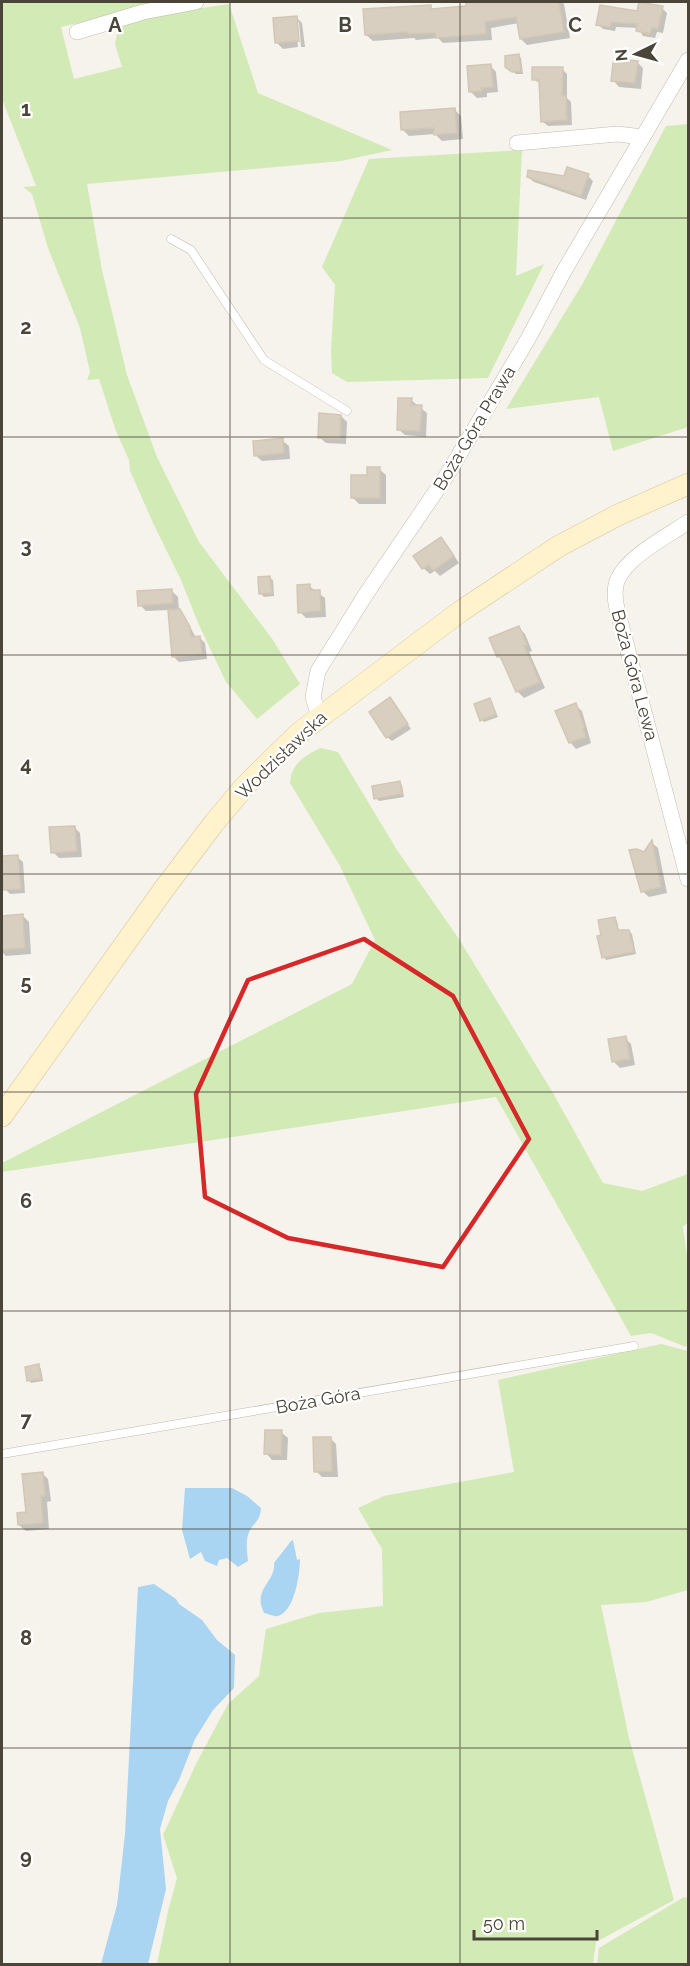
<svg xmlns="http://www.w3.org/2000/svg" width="690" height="1966" font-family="Raleway,sans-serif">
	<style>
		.green { fill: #d2eab5 }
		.water { fill: #a9d4f2 }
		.shadow { fill: #0003 }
		.building { fill: #d8cfc1; stroke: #d3c7b4; stroke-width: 1.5 }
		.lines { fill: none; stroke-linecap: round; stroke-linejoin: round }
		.lane-casing { stroke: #c2bbae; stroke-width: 9 }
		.street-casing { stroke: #c2bbae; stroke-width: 16 }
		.secondary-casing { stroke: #d6c79b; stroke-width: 22 }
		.lane { stroke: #fff; stroke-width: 8 }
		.street { stroke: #fff; stroke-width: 15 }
		.secondary { stroke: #fff3cd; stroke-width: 21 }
		.marked { fill: none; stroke: #d62828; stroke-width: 4.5; stroke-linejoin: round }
		.grid { fill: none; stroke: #4b4439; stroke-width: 1.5; stroke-opacity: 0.55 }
		.labels { text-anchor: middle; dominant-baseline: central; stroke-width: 4.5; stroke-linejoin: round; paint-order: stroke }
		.street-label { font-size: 18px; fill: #4b4439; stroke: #fff }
		.grid-label { font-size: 20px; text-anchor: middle; font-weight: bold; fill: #4b4439; stroke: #fff; stroke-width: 4.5; stroke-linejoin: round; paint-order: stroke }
	</style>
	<rect width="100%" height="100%" fill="#f6f3ec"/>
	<g class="green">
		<polygon points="2,2 169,2 61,27 74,79 122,67 115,44 117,34 125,24 181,11 229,4 258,93 392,150 341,161 87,184 102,270 127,375 157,457 199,542 273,640 300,684 257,719 226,682 199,625 181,580 154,525 130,471 129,460 116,431 99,379 87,380 90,372 80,328 48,248 32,194 23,187 36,186 2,99"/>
		<polygon points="688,124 688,427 613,451 599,397 506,409 583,283 666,126"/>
		<polygon points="522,150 516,276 544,264 488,378 347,382 332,373 331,350 335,285 322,267 369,159"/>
		<path d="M321 748 338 752 397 850 459 939 553 1093 603 1183 642 1191 688 1174V1222L683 1227 688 1263V1340L686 1347 651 1333 631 1336 496 1097 2 1172V1163L352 984 375 940 340 866 290 783C291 764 305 755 321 748Z"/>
		<polygon points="661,1344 688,1351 688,1590 646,1602 601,1605 629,1738 674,1900 596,1942 593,1964 157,1964 168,1911 177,1878 163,1835 197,1762 228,1704 259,1676 266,1629 319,1613 383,1606 382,1549 358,1508 384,1496 514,1472 498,1380"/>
		<polygon points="684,1897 688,1898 688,1964 597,1964 599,1948"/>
	</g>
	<g class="water">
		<path d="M185 1488H232L247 1496 261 1508C260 1521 256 1520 250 1530 245 1539 247 1551 248 1561L238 1567 227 1558 219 1560 217 1566 205 1561 201 1552 190 1559 182 1530Z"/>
		<path d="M293 1540 297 1560 300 1559C300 1573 295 1611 278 1616 274 1617 269 1614 264 1613 252 1589 276 1582 274 1563L291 1541Z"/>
		<polygon points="154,1584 176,1599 179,1604 202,1620 217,1640 235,1655 234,1688 213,1710 195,1739 179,1780 168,1801 160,1829 166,1889 148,1964 101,1964 117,1905 125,1834 138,1587"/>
	</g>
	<g class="shadow">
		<polygon points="467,2 562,2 564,4 570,38 527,45 521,39 519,23 491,28 492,40 443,43 438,38 416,40 414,38 373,41 366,35 430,6 434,10 467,8"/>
		<polygon points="662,8 667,13 663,33 657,32 655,38 643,36 638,28 616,27 615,31 603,29 598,24"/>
		<polygon points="296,17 302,23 305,47 301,47 299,22 296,22 298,47 283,49 276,42"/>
		<polygon points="519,56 521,58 523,74 516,74 507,66"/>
		<polygon points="637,62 643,68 641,89 619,87 613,80"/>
		<polygon points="490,65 496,72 498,92 487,93 487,97 477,98 471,92"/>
		<polygon points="562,69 567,74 567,98 571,102 572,125 548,126 542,121 541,84 533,79"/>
		<polygon points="455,110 461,116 463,139 442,141 435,134 409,136 402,129"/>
		<polygon points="588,176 593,181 586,200 534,182 528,177 565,178"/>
		<polygon points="411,400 427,413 426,437 405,435 398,429"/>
		<polygon points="341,416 347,422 346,444 326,443 319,437"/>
		<polygon points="282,440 289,446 290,459 262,461 255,455"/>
		<polygon points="379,469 386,475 386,504 359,504 353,498 369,476"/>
		<polygon points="447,545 459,563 440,576 435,571 430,574 423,568"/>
		<polygon points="270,578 273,580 274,596 264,597 261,594"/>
		<polygon points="309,586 325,598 326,617 306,618 300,612"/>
		<polygon points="172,591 178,597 179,610 185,617 196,638 200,638 205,643 207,659 179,662 173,656 169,610 146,611 140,605"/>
		<polygon points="519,628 525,634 532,651 529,652 545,688 524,698 517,691 505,663 498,656"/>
		<polygon points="390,699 411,729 392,741 387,737"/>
		<polygon points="489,699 498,717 484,722 482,720"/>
		<polygon points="575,705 582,711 591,743 576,749 570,742"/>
		<polygon points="399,783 402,785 404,797 379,801 376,798"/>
		<polygon points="74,827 80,833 82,857 59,858 53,852"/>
		<polygon points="652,843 658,848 667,893 649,897 642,891 644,854"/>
		<polygon points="17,857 23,862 25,893 10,894 5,889 4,884 2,884 2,858"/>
		<polygon points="23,916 29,922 31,954 6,956 2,952 2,917"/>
		<polygon points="614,918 617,921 619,932 629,931 632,934 636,954 606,960 604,957 603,936"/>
		<polygon points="625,1038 631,1044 635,1065 620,1068 614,1062 609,1041"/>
		<polygon points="38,1366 41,1369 43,1381 31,1383 29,1380"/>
		<polygon points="281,1432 288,1438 287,1460 272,1460 266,1453"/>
		<polygon points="330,1438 336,1444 338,1477 322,1477 316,1471"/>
		<polygon points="42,1473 48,1479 51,1501 47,1502 49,1529 26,1531 19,1525 27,1513"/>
	</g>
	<g class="building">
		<polygon points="466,2 559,2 564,32 520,39 516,17 485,22 486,34 436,38 435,33 408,34 408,32 365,35 363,9 431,5 431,9 466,6"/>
		<polygon points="639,2 663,6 658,29 652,27 650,34 636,31 637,24 611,22 610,27 596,25 600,5 637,11"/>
		<polygon points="297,16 299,41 275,43 273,18"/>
		<polygon points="519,54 521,71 512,72 505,67 505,56"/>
		<polygon points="617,59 638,61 635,83 611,81 613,63 617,64"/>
		<polygon points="491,64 493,87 481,88 482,91 469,92 467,66"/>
		<polygon points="532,67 563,67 562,96 566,95 567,120 541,122 539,80 532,80"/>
		<polygon points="455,108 457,133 434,135 434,128 401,130 400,112"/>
		<polygon points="567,167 589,174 581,196 527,177 528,170 564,176"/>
		<polygon points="398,398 412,398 411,405 422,405 420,431 397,430"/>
		<polygon points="319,413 341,415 340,439 318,438"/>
		<polygon points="283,438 284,453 254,456 253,441"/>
		<polygon points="367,467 380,467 380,498 351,498 351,475 367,475"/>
		<polygon points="441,537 454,556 433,571 429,565 422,569 413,556"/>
		<polygon points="270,576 272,593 259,594 258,577"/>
		<polygon points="310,584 310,590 320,590 321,611 298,613 297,585"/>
		<polygon points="172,589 173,603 138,606 137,591"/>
		<polygon points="180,609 190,627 191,637 200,636 202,654 172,657 168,610"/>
		<polygon points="519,626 527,645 524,646 540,682 516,692 500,656 497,657 489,638"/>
		<polygon points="390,697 408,724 386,738 369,712"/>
		<polygon points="490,698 496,714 480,721 474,704"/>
		<polygon points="576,703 585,728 583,729 586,737 569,743 555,711"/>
		<polygon points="400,781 402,794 374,799 372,786"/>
		<polygon points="75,826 77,851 51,853 49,827"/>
		<polygon points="652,840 661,887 641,892 629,850 637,849 644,852"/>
		<polygon points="18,855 21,889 3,890 2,856"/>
		<polygon points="23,914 25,948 2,950 2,916"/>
		<polygon points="615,917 618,930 629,930 634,952 602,958 597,936 601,935 598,920"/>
		<polygon points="626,1036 630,1059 612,1062 608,1039"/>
		<polygon points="39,1364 41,1379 27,1381 25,1367"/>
		<polygon points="265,1430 282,1430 281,1455 264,1454"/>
		<polygon points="313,1437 331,1437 332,1471 314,1472"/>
		<polygon points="43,1472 45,1496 41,1496 43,1523 18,1525 17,1513 26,1512 22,1474"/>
	</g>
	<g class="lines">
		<defs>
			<g id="lane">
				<polyline points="171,239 191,250 264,360 347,411"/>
				<polyline points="2,1454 634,1346"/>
			</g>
			<g id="street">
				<polyline points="77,32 143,12 196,2"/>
				<polyline points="517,143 617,134 643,137"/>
				<path d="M688 522C668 536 626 557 617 581 614 590 615 600 617 609L688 879"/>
				<polyline points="319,717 313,697 318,671 366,594 447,475 528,339 564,271 688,60"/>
			</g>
			<polyline id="secondary" points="2,1116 164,889 214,823 245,786 299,733 461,611 559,546 618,515 688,484"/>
		</defs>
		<use href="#lane" class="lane-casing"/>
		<use href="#street" class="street-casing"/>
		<use href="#secondary" class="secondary-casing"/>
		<use href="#lane" class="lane"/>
		<use href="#street" class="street"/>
		<use href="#secondary" class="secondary"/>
	</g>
	<path class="marked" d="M364 939 453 996 529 1139 443 1267 288 1238 205 1197 196 1094 248 980Z"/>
	<path class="grid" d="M230 2V1964M460 2V1964M2 218H688M2 437H688M2 655H688M2 874H688M2 1092H688M2 1311H688M2 1529H688M2 1748H688"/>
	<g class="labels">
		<g class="street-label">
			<text transform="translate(474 428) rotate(-59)">Boża Góra Prawa</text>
			<text transform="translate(635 675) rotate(75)">Boża Góra Lewa</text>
			<text transform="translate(281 755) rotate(-44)">Wodzisławska</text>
			<text transform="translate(318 1400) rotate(-10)">Boża Góra</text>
		</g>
	</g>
	<g class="grid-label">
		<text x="115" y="32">A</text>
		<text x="345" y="32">B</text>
		<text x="575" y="32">C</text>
		<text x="26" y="116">1</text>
		<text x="26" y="334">2</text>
		<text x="26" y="553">3</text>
		<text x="26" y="771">4</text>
		<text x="26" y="990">5</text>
		<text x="26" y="1208">6</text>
		<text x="26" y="1427">7</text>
		<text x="26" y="1645">8</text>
		<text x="26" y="1864">9</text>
	</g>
	<rect width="690" height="1966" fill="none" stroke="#4b4439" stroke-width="6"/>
	<g transform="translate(636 54) rotate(265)" stroke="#ffffff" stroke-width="4.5" paint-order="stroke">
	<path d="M0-4.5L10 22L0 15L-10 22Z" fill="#4b4439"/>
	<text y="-9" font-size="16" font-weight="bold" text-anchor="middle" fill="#4b4439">N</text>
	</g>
	<path d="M474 1930v9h123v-9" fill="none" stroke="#4b4439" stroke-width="3"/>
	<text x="483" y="1930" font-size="18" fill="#4b4439" stroke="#ffffff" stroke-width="4.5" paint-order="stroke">50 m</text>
</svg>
